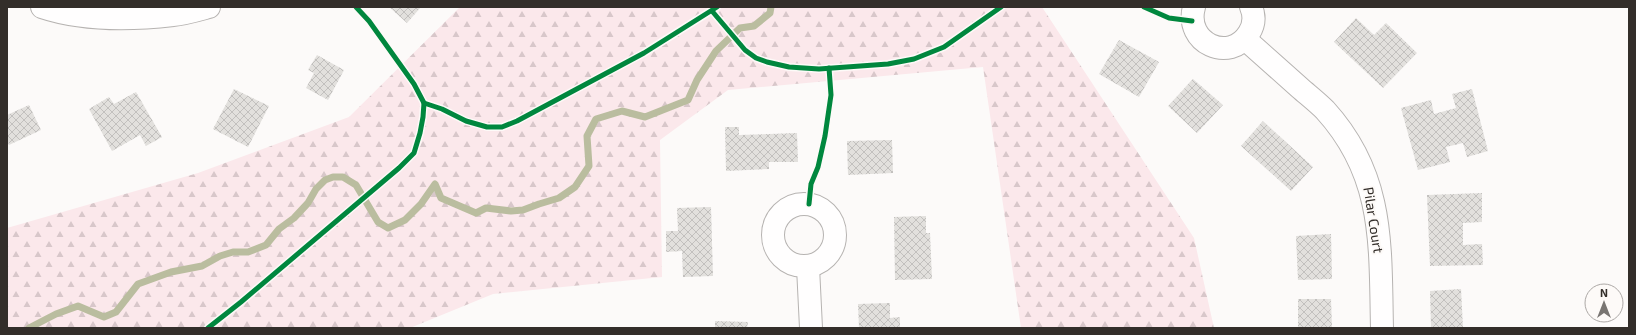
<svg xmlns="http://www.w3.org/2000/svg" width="1636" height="335" font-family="'Exo 2',sans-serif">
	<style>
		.forest { fill: url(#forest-firs) }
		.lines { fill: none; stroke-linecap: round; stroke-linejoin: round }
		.stream { stroke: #babd9f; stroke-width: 7 }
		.building { fill: url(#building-cross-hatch) }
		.minor-casing { stroke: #b6b3b1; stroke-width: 24 }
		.path { stroke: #d9d7d7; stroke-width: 2.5; stroke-dasharray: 2 2; stroke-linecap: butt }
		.minor { stroke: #fffefe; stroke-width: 22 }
		.cycleway-casing { stroke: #fdfaf8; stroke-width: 8 }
		.cycleway { stroke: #00873e; stroke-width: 5 }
		.labels { text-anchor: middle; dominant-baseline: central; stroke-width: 4; stroke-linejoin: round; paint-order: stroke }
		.street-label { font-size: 14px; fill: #332e2a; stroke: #fdfaf8 }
	</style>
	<defs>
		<pattern id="forest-firs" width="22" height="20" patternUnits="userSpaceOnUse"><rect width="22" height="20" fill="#fbe8eb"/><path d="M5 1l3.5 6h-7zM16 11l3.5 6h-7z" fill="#d8c7ca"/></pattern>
		<pattern id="building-cross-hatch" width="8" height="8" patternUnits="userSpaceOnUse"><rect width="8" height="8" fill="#e2e0dd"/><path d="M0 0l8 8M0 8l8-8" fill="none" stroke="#c2c0be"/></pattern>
	</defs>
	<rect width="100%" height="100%" fill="#fcfaf9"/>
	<polygon class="forest" points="460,7 1042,7 1194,238 1214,328 1021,328 983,67 728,90 660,140 662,277 493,294 410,328 7,328 7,228 198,173 349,117"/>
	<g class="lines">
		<polyline class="stream" points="29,328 56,314 78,306 104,317 116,312 138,284 171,272 202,266 220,256 233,252 248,252 266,245 279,229 294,218 308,203 316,189 325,180 333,177 343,177 356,185 378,222 388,228 405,220 421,204 435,184 441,198 476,213 486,208 511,211 523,210 539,204 559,198 575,187 589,166 587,136 596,119 622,111 645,117 688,100 697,80 716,51 740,28 754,26 770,13 771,7"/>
	</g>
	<g class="building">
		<polygon points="389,7 421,7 407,23"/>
		<polygon points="1356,18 1374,35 1386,23 1417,53 1383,88 1334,42"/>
		<polygon points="1119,40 1159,62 1139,97 1099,74"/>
		<polygon points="317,55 344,70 328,100 306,88 314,73 308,70"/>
		<polygon points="1193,79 1223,105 1197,133 1168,106"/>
		<polygon points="234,89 269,106 248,147 213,129"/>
		<polygon points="1472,89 1488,151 1467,157 1463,143 1446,147 1450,162 1418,170 1401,108 1431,100 1434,114 1456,108 1452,94"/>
		<polygon points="136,92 162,137 146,146 140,135 112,151 89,109 109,97 114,104"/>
		<polygon points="29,105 41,130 9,145 7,140 7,115"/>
		<polygon points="1263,121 1313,167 1291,191 1241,146"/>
		<polygon points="725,127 739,127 739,135 797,133 798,162 769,162 769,169 726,171"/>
		<polygon points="892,140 893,173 848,175 847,141"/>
		<polygon points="1482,193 1482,222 1463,223 1463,245 1482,244 1483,265 1430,266 1427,195"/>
		<polygon points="711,207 713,276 683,277 682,251 666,252 666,231 678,231 677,208"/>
		<polygon points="926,216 926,233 930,233 932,279 895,280 894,217"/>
		<polygon points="1331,234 1332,279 1298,280 1296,236"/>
		<polygon points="1461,289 1463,328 1431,328 1430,291"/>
		<polygon points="1298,299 1331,299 1332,328 1298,328"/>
		<polygon points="890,303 890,318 900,317 900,328 859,328 858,304"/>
		<polygon points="715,321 748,322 747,328 715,328"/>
	</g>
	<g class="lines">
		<defs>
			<g id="minor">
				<path d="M42 7C84 21 130 20 173 15 185 14 198 10 209 7"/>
				<path d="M1194 7C1184 43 1230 64 1249 33 1254 25 1255 16 1251 7"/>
				<path d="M1245 39C1263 55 1282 72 1300 88 1308 95 1317 102 1325 110 1385 176 1380 245 1382 328"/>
				<circle cx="804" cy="235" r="31"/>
				<polyline points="808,267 811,328"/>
			</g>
		</defs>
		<use href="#minor" class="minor-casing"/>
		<g class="path">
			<polyline points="1144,7 1170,18"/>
			<polyline points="712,11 745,50 756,58 767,62 789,67 819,69 888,64 914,59 944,47 1001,7"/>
			<polyline points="424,103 442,109 466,121 487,127 502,127 517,121 644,53 717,7"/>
			<polyline points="809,204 811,184 818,167 825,136 831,95 829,68"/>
			<polyline points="208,328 241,302 399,168 414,153 420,133 423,117 424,103 414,84 369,21 356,7"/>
		</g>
		<use href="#minor" class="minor"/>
		<defs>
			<g id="cycleway">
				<polyline points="1144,7 1169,18 1192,21"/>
				<polyline points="712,11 745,50 756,58 767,62 789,67 819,69 888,64 914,59 944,47 1001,7"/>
				<polyline points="424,103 442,109 466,121 487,127 502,127 517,121 644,53 717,7"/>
				<polyline points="809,204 811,184 818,167 825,136 831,95 829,68"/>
				<polyline points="208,328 241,302 399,168 414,153 420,133 423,117 424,103 414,84 369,21 356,7"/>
			</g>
		</defs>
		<use href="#cycleway" class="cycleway-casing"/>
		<use href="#cycleway" class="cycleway"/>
	</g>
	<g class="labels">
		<g class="street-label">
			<text transform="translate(1374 220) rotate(81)">Pilar Court</text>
		</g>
	</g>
	<rect width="1636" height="335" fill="none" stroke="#332e2a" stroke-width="16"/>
	<g transform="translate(1604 303)"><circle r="19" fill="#fdfaf8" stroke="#aca8a6"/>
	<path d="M0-3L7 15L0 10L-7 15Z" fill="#797572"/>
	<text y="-6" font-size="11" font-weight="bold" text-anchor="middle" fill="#332e2a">N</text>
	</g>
</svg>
